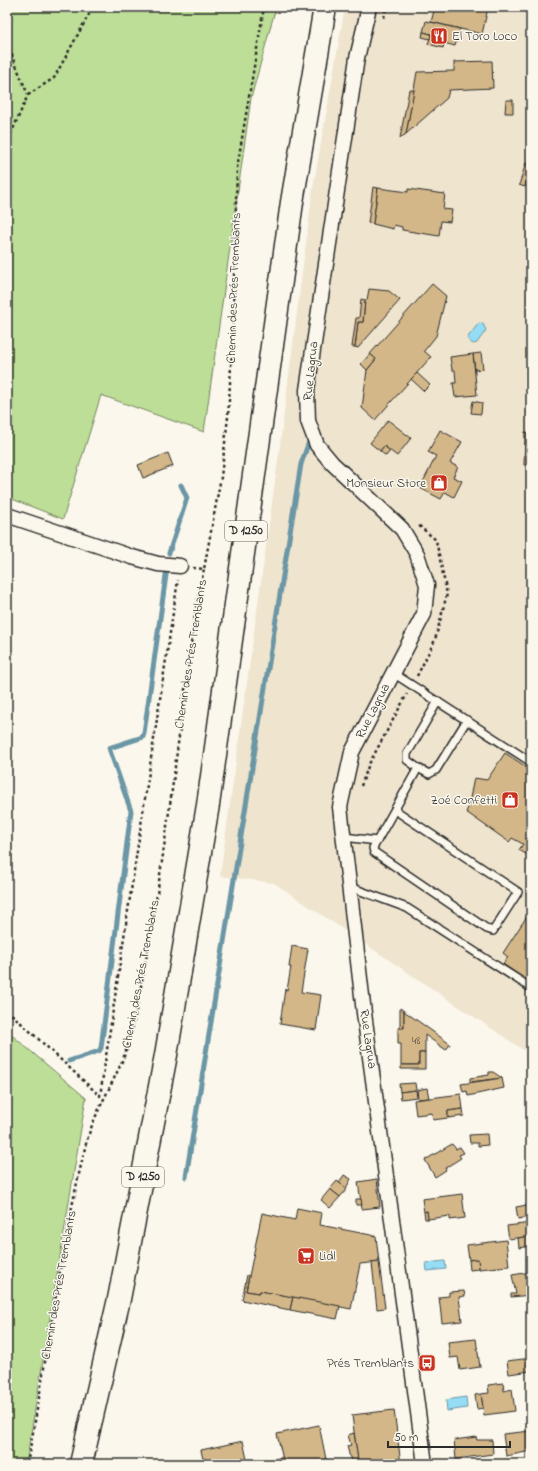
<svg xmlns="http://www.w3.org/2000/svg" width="538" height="1471" font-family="'Indie Flower',sans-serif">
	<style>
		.built { fill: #efe4ce }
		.green { fill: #bdde97; stroke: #748461 }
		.water { fill: #95ddf6; stroke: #6b96a5 }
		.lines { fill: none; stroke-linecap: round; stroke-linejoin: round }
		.stream { stroke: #6b96a5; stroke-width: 5 }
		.building { fill: #d3b788; stroke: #2b2b2b }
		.lane-casing { stroke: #2b2b2b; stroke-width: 10 }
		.street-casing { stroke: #2b2b2b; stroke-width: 17 }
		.primary-casing { stroke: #2b2b2b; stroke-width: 25 }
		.path { stroke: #2b2b2b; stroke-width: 2.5; stroke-dasharray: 3 3; stroke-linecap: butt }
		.lane { stroke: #fbf7ec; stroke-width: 7 }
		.street { stroke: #fbf7ec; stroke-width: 14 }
		.primary { stroke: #fbf7ec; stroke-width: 22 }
		.labels { text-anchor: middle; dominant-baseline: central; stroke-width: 3; stroke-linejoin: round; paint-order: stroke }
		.number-label { font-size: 11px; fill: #554e42 }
		.shield { fill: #fbf7ec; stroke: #696865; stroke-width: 1 }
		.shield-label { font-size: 12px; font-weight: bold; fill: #2b2b2b }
		.poi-label { font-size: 13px; fill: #2b2b2b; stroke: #fbf7ec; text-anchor: end }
		.street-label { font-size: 13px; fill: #2b2b2b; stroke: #fbf7ec }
	</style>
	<rect width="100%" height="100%" fill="#fbf7ec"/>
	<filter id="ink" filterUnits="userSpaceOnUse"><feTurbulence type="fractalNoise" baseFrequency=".025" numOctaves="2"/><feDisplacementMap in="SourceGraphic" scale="8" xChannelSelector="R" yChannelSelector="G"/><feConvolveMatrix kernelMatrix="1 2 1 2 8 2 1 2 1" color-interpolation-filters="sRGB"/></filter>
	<g filter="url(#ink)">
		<polygon class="built" points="345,7 531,7 531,1055 274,883 220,876 278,460 313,188"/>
		<g class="green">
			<polygon points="7,7 276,7 251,98 204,432 101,395 63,519 7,497"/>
			<polygon points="7,1031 86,1098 26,1464 7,1464"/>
		</g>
		<g class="water">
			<polygon points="479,323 483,324 486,330 477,343 473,344 468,340 468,337"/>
			<polygon points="445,1261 446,1269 427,1271 426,1263"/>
			<polygon points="466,1397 467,1408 447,1411 446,1400"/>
		</g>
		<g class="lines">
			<g class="stream">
				<polyline points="169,553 187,498 181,485"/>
				<polyline points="69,1061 99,1051 101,1048 131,811 109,748 143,737 144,733 167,568"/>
				<polyline points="186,1177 301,464 311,436"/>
			</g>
		</g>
		<g class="building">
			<polygon points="435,7 488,8 482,34 431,22"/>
			<polygon points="483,7 504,7 503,12"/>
			<polygon points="426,21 460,29 455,46 444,43 443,48 428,44 431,34 423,32"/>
			<polygon points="423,32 431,34 430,39 422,37"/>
			<polygon points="492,61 493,88 449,90 447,98 406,134 417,72 454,71 454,62"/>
			<polygon points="409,90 414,90 406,134 400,138"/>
			<polygon points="506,100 513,100 513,113 505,113"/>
			<polygon points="531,114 531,122 527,119"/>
			<polygon points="526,163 531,165 525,187 519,185"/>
			<polygon points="373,187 378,188 373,224 368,223"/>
			<polygon points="378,188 408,192 408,189 445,194 443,209 452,210 450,222 441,221 439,236 402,230 402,227 394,225 393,229 373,224"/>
			<polygon points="432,284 446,296 436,336 424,351 431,357 375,420 362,408 367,370 376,359 370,354"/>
			<polygon points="369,289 389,291 400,300 358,348 355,347 358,322 363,322 365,300 367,300"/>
			<polygon points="361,299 365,300 363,322 358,322 355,347 352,347 356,318 359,318"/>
			<polygon points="481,353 483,369 475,370 473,354"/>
			<polygon points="370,354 376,359 367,370 361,364"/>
			<polygon points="473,354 477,395 455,397 453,383 456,383 455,370 452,370 450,357"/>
			<polygon points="417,373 430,385 424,391 411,379"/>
			<polygon points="473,401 482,403 481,414 471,413"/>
			<polygon points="388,420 411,438 397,456 384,446 380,451 370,443"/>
			<polygon points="440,430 462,442 450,463 458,467 453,477 462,481 454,497 445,492 441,499 420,488 436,456 428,452"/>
			<polygon points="525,432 531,433 531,466 524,465"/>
			<polygon points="384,446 390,451 386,456 380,451"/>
			<polygon points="168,453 173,466 143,478 138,465"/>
			<polygon points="505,753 531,770 531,857 519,850 523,844 512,838 509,842 466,812 468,808 474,778 487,780"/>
			<polygon points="531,910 531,983 503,964 508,957 503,953"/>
			<polygon points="292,946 308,949 301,992 321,995 316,1030 280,1024 285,989 287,990 291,967 289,967"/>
			<polygon points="400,1008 404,1011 404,1028 400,1029"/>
			<polygon points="404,1011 450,1044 446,1050 425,1035 425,1053 419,1053 419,1065 401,1065 401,1044 398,1044 398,1028 404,1028"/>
			<polygon points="419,1053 425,1053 425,1069 401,1069 401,1065 419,1065"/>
			<polygon points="489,1072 493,1072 502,1078 470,1082 470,1078 489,1075"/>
			<polygon points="502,1078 504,1088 468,1096 467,1091 463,1092 461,1084"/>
			<polygon points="415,1083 416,1090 400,1092 399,1084"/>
			<polygon points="427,1088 429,1098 418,1099 417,1090"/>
			<polygon points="416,1090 417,1097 401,1099 400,1092"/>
			<polygon points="461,1094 463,1109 448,1111 448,1118 433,1120 432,1113 416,1115 414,1100"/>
			<polygon points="463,1109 464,1116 448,1118 448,1111"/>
			<polygon points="487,1134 488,1145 478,1146 478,1143 470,1143 469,1135"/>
			<polygon points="452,1144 456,1149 460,1147 464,1153 459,1155 461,1158 445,1168 446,1170 435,1177 425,1160"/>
			<polygon points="344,1175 351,1179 346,1188 339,1183"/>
			<polygon points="377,1179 380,1207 362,1209 358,1182"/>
			<polygon points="337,1181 347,1189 340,1197 330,1189"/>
			<polygon points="330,1189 340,1197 330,1208 321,1200"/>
			<polygon points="462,1194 465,1218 450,1220 450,1216 428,1219 427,1211 424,1212 422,1199"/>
			<polygon points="356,1199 361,1199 362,1205 356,1205"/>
			<polygon points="527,1205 529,1217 518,1219 516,1207"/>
			<polygon points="297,1208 322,1213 320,1225 376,1236 379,1262 360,1264 351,1309 260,1291 259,1293 246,1291 262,1213 295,1220"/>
			<polygon points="427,1211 428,1219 425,1219 424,1212"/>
			<polygon points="531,1223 531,1236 509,1239 507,1226"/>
			<polygon points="531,1236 531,1246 519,1248 518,1238"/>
			<polygon points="506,1240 509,1266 479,1269 478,1259 469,1260 467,1245"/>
			<polygon points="478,1259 479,1269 470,1270 469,1260"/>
			<polygon points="379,1262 385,1308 377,1309 372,1263"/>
			<polygon points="531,1272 531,1295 511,1297 511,1294 516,1294 512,1275"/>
			<polygon points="247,1275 249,1276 246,1291 259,1293 260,1291 293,1297 290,1310 242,1300"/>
			<polygon points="464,1291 465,1296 459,1297 462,1321 442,1323 439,1297 449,1296 449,1292"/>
			<polygon points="293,1297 340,1306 337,1319 290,1310"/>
			<polygon points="531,1329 531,1348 528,1330"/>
			<polygon points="476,1339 480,1367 460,1370 458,1357 450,1358 448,1342"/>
			<polygon points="531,1358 531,1371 509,1374 507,1361"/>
			<polygon points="503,1383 504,1391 512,1389 515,1411 484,1415 481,1394 489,1393 488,1385"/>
			<polygon points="481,1394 483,1408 477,1409 475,1395"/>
			<polygon points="394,1410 401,1464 358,1464 352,1415"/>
			<polygon points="319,1425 327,1464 284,1464 277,1434"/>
			<polygon points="531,1431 531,1451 506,1456 503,1434"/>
			<polygon points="354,1433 358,1460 351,1462 347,1446 351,1445 348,1435"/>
			<polygon points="476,1437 477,1440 492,1440 493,1454 456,1459 454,1440"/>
			<polygon points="243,1441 248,1464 204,1464 201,1450"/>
			<polygon points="283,1457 284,1464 277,1464 275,1459"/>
		</g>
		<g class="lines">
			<defs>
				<g id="lane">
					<polyline points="393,673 531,762"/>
					<polyline points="418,768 429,774 436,770 467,720"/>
					<polyline points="395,810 518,892 493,931 487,929 374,852 373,848 418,768 407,760 407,754 438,701"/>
					<polyline points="344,837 377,841"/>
					<polyline points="350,887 407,908 531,988"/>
				</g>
				<g id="street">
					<polyline points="369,7 357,58 307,390 308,421 317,445 332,463 402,529 417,554 427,585 424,614 352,752 340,807 364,1013 425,1464"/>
					<polyline points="7,515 132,557 158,564 180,566"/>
				</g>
				<polyline id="primary" points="81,1464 119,1299 166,1055 208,805 292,202 325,7"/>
			</defs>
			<use href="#lane" class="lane-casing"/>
			<use href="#street" class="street-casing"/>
			<use href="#primary" class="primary-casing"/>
			<g class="path">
				<polyline points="7,15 8,7"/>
				<polyline points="384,18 386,7"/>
				<polyline points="7,43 28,95 7,143"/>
				<polyline points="28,95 54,78 93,7"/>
				<polyline points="193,568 204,569 221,477 228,417 232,349 237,168 264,7"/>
				<polyline points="417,676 435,640 447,594 436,540 417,524"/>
				<polyline points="361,786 369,764 407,694"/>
				<polyline points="7,1010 100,1096 178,580"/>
				<path d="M27 1464C48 1357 60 1249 86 1144 96 1105 122 1073 131 1034 162 894 176 750 196 608L204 569"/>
			</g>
			<use href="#lane" class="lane"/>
			<use href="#street" class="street"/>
			<use href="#primary" class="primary"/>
		</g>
	</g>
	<defs>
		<symbol id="restaurant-square" viewBox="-11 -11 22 22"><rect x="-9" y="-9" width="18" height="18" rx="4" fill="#c8321e" stroke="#fbf7ec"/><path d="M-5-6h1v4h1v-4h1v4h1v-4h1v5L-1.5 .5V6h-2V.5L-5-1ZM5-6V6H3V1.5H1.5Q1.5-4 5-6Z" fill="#fff"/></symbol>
		<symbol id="shop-square" viewBox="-11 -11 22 22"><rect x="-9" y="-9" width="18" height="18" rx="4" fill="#c8321e" stroke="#fbf7ec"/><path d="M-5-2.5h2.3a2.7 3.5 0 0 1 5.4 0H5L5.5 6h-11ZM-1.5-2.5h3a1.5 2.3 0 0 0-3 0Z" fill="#fff"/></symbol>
		<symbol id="supermarket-square" viewBox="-11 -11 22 22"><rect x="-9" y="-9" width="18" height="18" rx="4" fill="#c8321e" stroke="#fbf7ec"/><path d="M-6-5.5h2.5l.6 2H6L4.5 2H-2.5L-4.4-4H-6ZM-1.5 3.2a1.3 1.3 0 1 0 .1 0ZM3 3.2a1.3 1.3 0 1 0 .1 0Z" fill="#fff"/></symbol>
		<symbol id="bus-square" viewBox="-11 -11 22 22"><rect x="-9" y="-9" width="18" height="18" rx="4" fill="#c8321e" stroke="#fbf7ec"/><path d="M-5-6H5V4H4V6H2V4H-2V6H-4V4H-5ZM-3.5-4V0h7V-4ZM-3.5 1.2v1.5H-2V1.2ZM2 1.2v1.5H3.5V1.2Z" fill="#fff"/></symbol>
	</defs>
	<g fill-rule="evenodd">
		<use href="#restaurant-square" x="429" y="26" width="20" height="20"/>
		<use href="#shop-square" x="429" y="473" width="20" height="20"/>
		<use href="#shop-square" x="500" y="790" width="20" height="20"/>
		<use href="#supermarket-square" x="296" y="1246" width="20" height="20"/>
		<use href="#bus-square" x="417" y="1353" width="20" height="20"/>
	</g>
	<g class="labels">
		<g class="number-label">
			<text x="416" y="1041">48</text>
		</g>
		<g class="shield">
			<rect x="225" y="521" width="42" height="20" rx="3"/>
			<rect x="122" y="1167" width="42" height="20" rx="3"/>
		</g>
		<g class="shield-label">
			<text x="246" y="531">D 1250</text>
			<text x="143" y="1177">D 1250</text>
		</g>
		<g class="poi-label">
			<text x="452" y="36" text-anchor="start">El Toro Loco</text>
			<text x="426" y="483">Monsieur Store</text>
			<text x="497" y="800">Zoé Confetti</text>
			<text x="319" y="1256" text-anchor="start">Lidl</text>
			<text x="414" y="1363">Prés Tremblants</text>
		</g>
		<g class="street-label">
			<text transform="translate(234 288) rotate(-88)">Chemin des Prés Tremblants</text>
			<text transform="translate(311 371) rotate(-84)">Rue Lagrua</text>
			<text transform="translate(191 654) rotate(-81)">Chemin des Prés Tremblants</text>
			<text transform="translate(373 711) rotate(-63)">Rue Lagrua</text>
			<text transform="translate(141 974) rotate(-79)">Chemin des Prés Tremblants</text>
			<text transform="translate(368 1039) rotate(82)">Rue Lagrua</text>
			<text transform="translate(59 1285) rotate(-80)">Chemin des Prés Tremblants</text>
		</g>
	</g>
	<rect width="538" height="1471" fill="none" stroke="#fbf7ec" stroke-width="24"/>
	<rect x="12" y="12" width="514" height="1447" fill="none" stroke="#2b2b2b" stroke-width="1.5" filter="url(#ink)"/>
	<path d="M388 1441v6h122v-6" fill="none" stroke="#2b2b2b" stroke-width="2"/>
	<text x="394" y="1441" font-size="12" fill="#2b2b2b" stroke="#fbf7ec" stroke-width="3" paint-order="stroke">50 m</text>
</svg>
